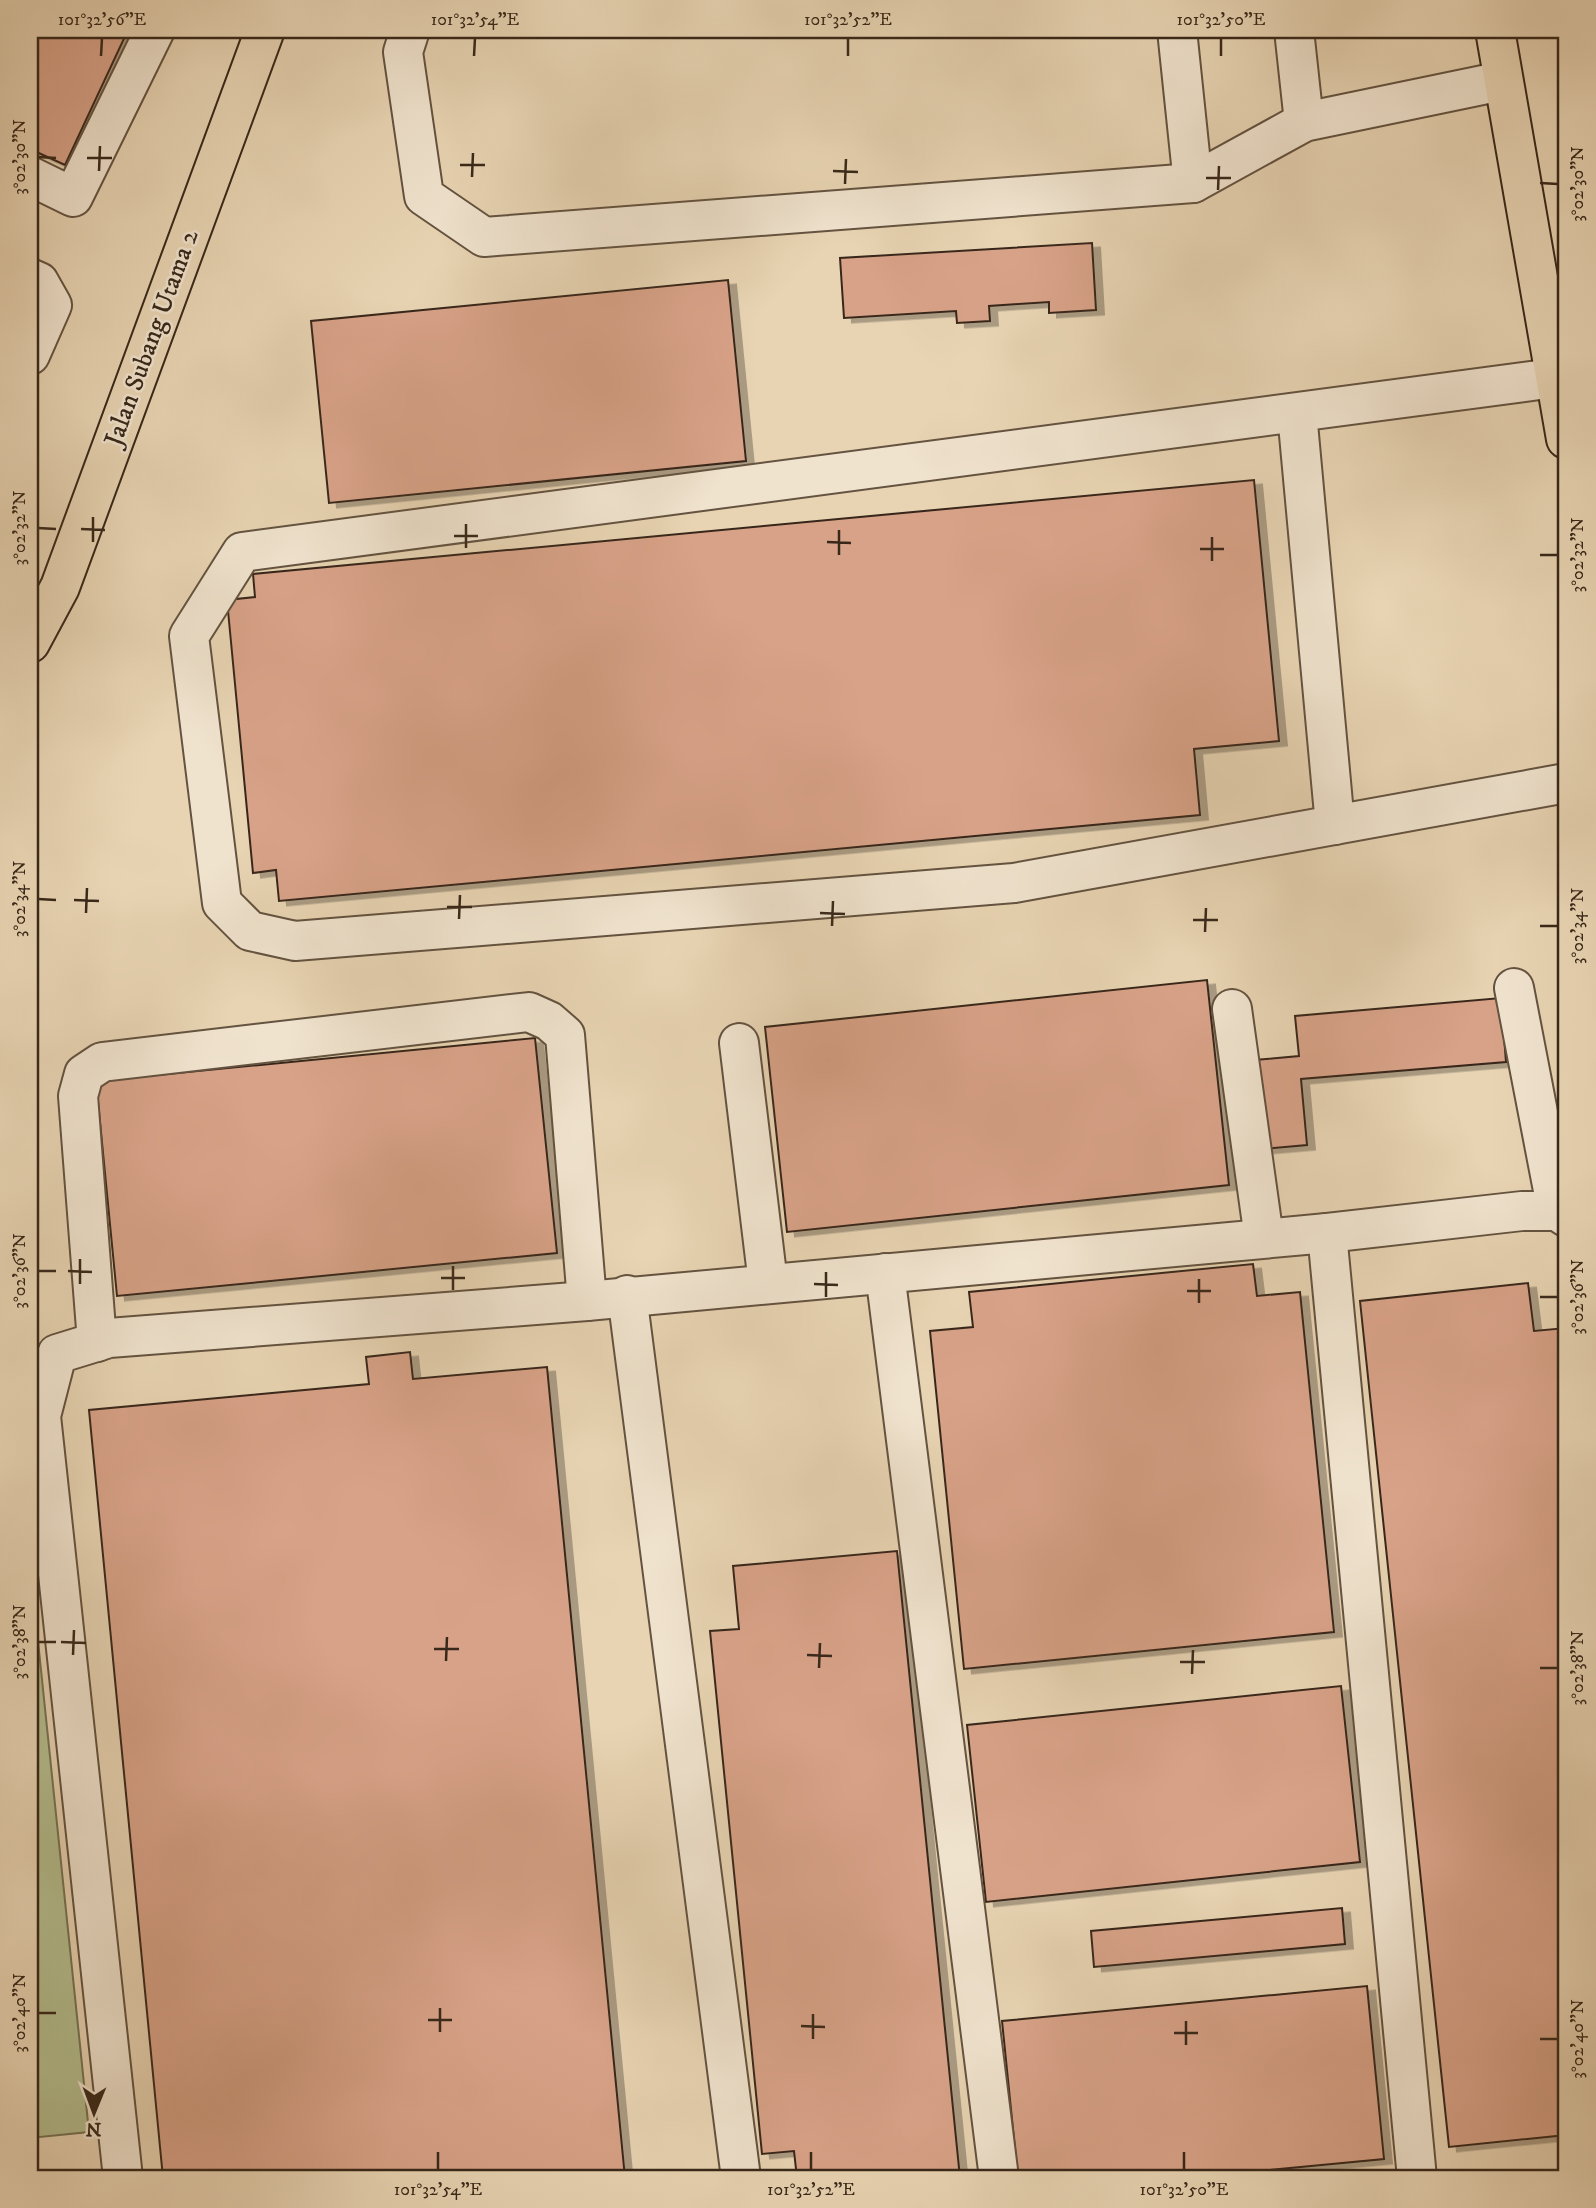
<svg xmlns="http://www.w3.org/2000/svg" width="1596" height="2208" font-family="'IM FELL DW Pica',serif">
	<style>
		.green { fill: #b4bd8e; stroke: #767254; stroke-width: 2 }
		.building { fill: #d8a288; stroke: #38281a; stroke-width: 2; filter: url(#shadow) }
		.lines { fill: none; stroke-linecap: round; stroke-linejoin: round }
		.minor-casing { stroke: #645340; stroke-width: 42 }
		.major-casing { stroke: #38281a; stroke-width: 42 }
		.minor { stroke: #f0e3ce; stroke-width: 38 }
		.major { stroke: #e8d4b3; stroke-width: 38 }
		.ticks { fill: none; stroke: #38281a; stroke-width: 2.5 }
		.labels { text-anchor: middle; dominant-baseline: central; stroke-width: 5; stroke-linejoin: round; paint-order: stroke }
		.street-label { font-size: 26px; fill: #38281a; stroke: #f0e3ce }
		.neatline { fill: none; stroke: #38281a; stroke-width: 2.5 }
		.ticks-label { font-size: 18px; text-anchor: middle; fill: #38281a }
	</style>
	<defs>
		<filter id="shadow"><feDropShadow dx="8" dy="4.5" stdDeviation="0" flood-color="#0004"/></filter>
	</defs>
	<rect width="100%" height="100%" fill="#e8d4b3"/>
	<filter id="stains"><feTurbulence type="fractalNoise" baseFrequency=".00286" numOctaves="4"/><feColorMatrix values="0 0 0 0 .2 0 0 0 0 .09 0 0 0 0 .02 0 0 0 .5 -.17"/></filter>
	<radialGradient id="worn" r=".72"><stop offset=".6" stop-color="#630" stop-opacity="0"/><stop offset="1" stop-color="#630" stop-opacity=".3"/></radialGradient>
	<polygon class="green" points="30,1564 89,2132 30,2138"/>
	<g class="building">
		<polygon points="30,30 128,30 65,165 30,149"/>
		<polygon points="1092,243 1096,310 1049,313 1049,302 989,306 990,321 957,323 956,311 844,318 840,258"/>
		<polygon points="728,280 746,461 329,503 311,321"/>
		<polygon points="1254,480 1279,741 1194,749 1200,815 279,901 276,870 253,873 227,600 255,597 253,574"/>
		<polygon points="1207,980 1229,1185 787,1232 765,1027"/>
		<polygon points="1501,998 1506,1062 1301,1079 1307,1145 1263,1149 1255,1060 1299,1056 1295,1016"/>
		<polygon points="535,1038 557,1253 117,1296 96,1081"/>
		<polygon points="1253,1264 1257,1296 1300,1292 1334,1632 964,1669 930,1331 973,1327 969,1292"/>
		<polygon points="1528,1283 1534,1331 1566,1328 1566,2135 1449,2147 1360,1301"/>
		<polygon points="410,1352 413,1379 547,1367 625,2178 163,2178 89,1410 369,1384 366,1357"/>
		<polygon points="897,1551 960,2178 797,2178 794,2151 762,2154 710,1631 739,1629 733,1566"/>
		<polygon points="1341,1686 1360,1862 986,1902 967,1725"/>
		<polygon points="1342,1908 1345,1944 1094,1967 1091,1931"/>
		<polygon points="1367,1986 1384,2159 1187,2178 1018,2178 1002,2021"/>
	</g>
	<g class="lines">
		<defs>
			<g id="minor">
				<polyline points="410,30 403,52 424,196 484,237 1193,183 1304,122 1502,81"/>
				<polyline points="1177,30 1193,183"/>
				<polyline points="1294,30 1304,122"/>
				<polyline points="30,176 73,197 155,30"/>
				<polyline points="30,278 39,282 52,305 30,355"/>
				<polyline points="1554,378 242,552 189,636 222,903 250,931 295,941 1014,883 1566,783"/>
				<polyline points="1297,413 1335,825"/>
				<polyline points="1514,988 1557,1211"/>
				<polyline points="1232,1009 1264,1238"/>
				<polyline points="739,1043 768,1283"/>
				<polyline points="1327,1233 1417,2178"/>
				<polyline points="885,1273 999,2178"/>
				<polyline points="627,1295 741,2178"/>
				<polyline points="97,1342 78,1096 84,1074 102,1062 529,1012 549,1021 565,1035 587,1301"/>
				<polyline points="123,2178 41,1416 57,1354 109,1338 587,1301 1327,1233 1522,1211 1557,1211 1566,1217"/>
			</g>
			<g id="major">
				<polyline points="1495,30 1566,439"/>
				<polyline points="30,643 60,587 265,30"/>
			</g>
		</defs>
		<use href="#minor" class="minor-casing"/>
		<use href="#major" class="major-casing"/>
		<use href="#minor" class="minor"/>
		<use href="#major" class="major"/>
	</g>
	<path class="ticks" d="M101 56 102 38M474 56 475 38M848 56V38M1221 56V38M38 157 56 158M87 158H112M460 165H485M99 171 100 146M833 171 858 172M472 177 473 153M1206 178H1231M1540 183 1558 184M845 184 846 159M1218 190 1219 166M38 528 56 529M81 529 105 530M454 536H478M93 542V517M827 542 851 543M466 548V524M1200 549H1224M839 555V530M1540 555H1558M1212 561V537M38 899 56 900M74 900 99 901M447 907H472M86 913 87 888M820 913 845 914M459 919 460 895M1193 920H1218M832 926 833 901M1540 926H1558M1205 932 1206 908M38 1271H56M68 1271 92 1272M441 1278H465M80 1284V1259M814 1284 838 1285M453 1290V1266M1187 1291H1211M826 1297V1272M1540 1297H1558M1199 1303V1279M38 1642H56M61 1642 86 1643M434 1649H459M73 1655 74 1630M807 1655 832 1656M446 1661 447 1637M1180 1662H1205M819 1668 820 1643M1540 1668H1558M1192 1674 1193 1650M38 2013H56M428 2020H452M801 2026 825 2027M440 2032V2008M1174 2033H1198M813 2039V2014M1540 2039H1558M1186 2045V2021M438 2170V2152M811 2170V2152M1184 2170V2152"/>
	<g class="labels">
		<g class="street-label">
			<text transform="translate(152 338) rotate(-70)">Jalan Subang Utama 2</text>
		</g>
	</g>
	<rect width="1596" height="2208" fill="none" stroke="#e8d4b3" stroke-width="77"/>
	<g transform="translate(94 2113) rotate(181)" stroke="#f0e3ce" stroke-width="5" paint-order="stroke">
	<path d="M0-5L12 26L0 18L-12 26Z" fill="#38281a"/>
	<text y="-10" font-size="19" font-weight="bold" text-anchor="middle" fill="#38281a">N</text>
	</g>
	<rect x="38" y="38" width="1520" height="2132" class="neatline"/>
	<g class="ticks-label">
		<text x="102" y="25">101°32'56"E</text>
		<text x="475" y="25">101°32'54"E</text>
		<text x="848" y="25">101°32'52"E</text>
		<text x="1221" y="25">101°32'50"E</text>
		<text transform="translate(19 157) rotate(-90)" y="6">3°02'30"N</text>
		<text transform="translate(1577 184) rotate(-90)" y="6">3°02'30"N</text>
		<text transform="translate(19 528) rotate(-90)" y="6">3°02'32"N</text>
		<text transform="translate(1577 555) rotate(-90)" y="6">3°02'32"N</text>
		<text transform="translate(19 899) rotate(-90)" y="6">3°02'34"N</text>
		<text transform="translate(1577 926) rotate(-90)" y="6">3°02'34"N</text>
		<text transform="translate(19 1271) rotate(-90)" y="6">3°02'36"N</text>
		<text transform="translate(1577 1297) rotate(-90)" y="6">3°02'36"N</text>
		<text transform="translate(19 1642) rotate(-90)" y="6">3°02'38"N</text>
		<text transform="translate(1577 1668) rotate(-90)" y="6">3°02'38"N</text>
		<text transform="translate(19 2013) rotate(-90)" y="6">3°02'40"N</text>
		<text transform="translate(1577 2039) rotate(-90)" y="6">3°02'40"N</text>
		<text x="438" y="2195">101°32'54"E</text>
		<text x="811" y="2195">101°32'52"E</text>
		<text x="1184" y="2195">101°32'50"E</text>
	</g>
	<rect width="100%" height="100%" filter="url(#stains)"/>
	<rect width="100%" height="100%" fill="url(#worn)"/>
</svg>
